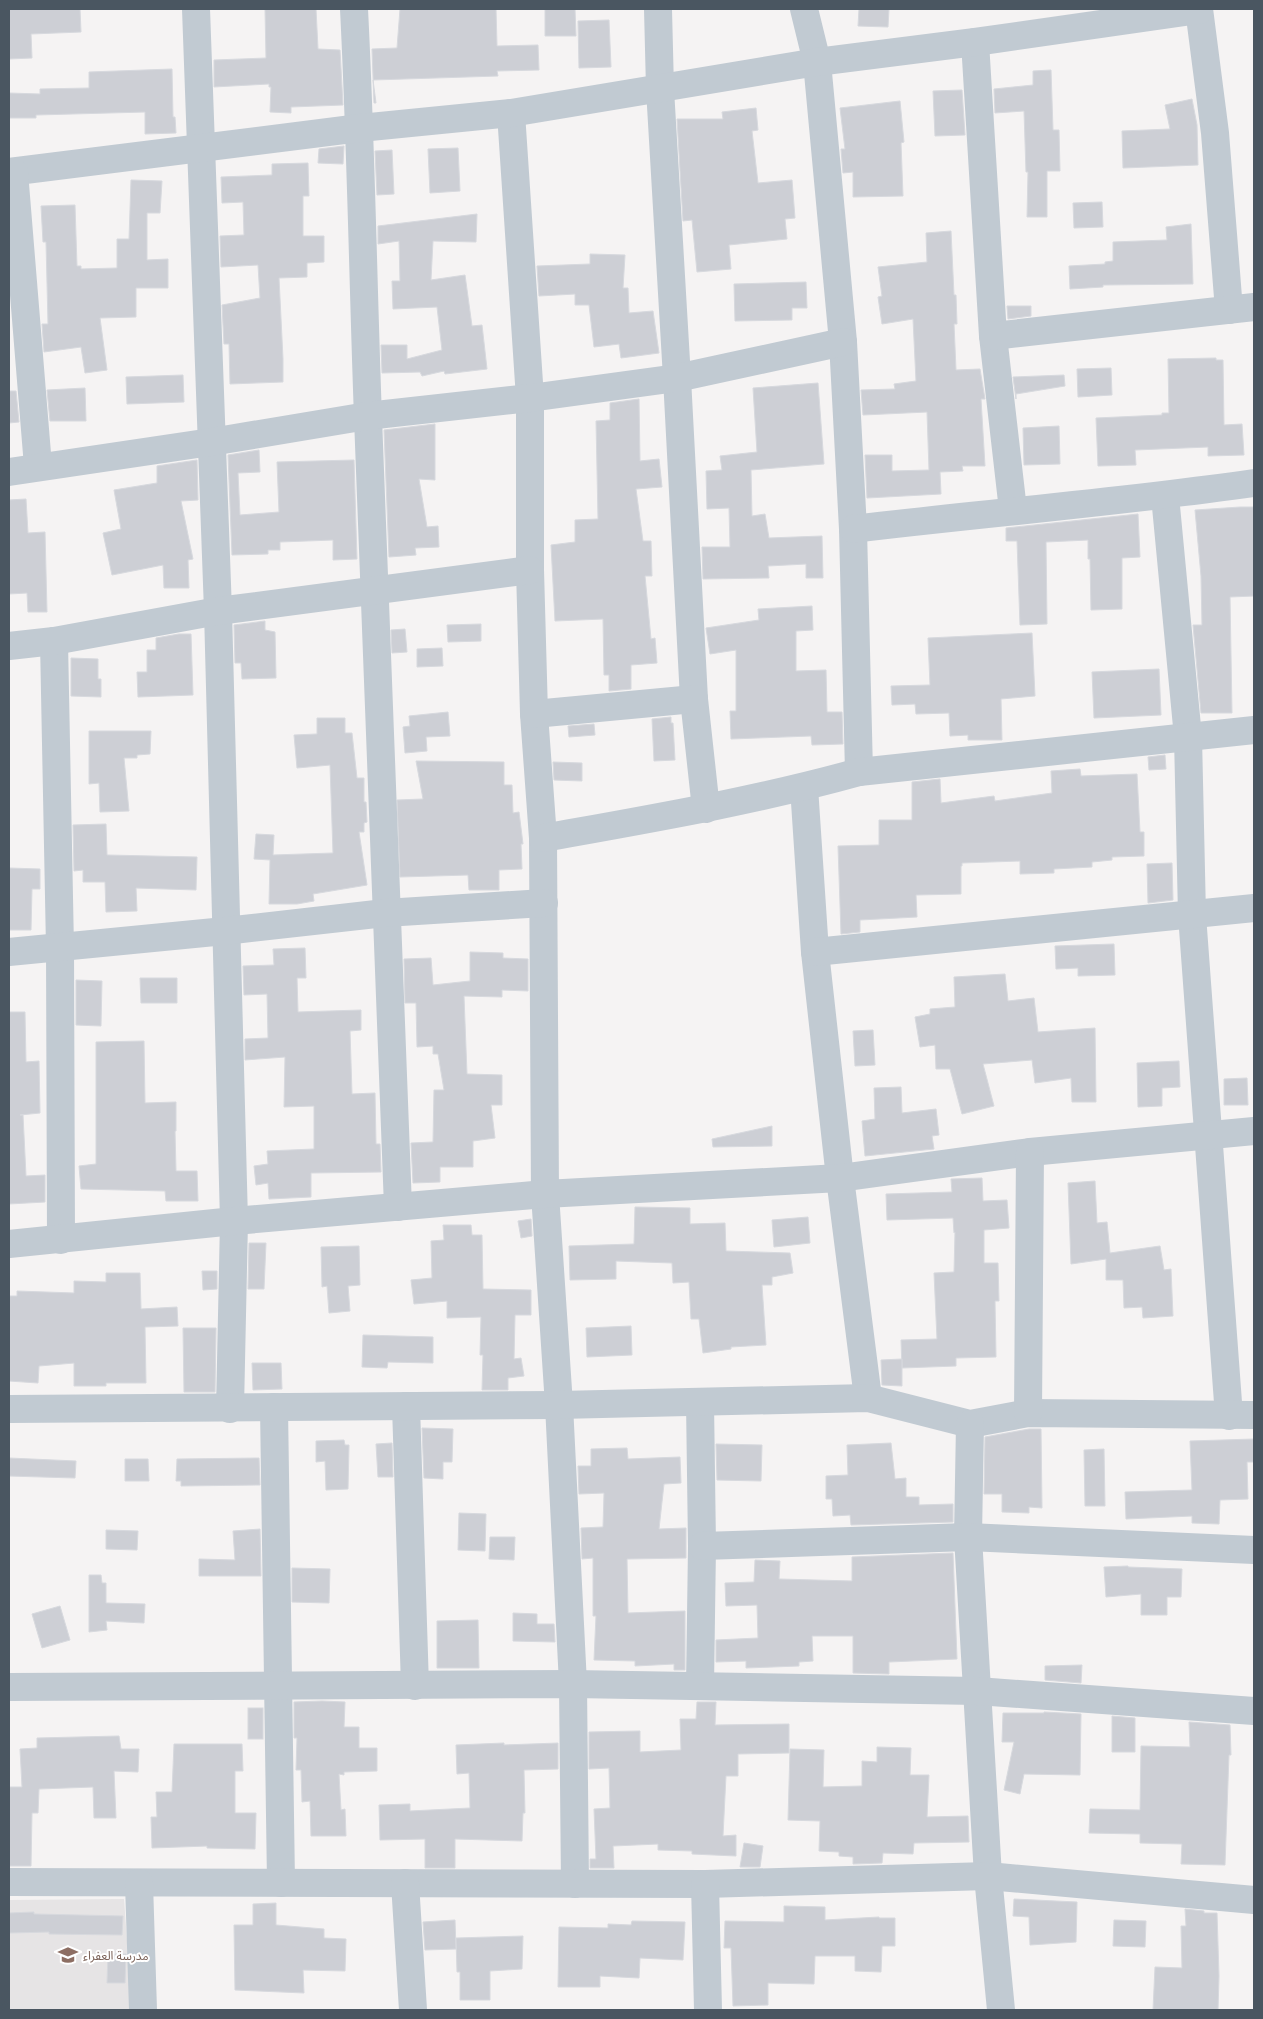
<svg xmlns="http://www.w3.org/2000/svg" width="1263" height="2019" font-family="Montserrat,'Noto Sans Arabic',sans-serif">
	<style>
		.education { fill: #e6e4e5 }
		.building { fill: #cdcfd5; stroke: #d7d9de }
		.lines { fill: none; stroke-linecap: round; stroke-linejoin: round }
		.minor { stroke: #c1cad2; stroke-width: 28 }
		.labels { text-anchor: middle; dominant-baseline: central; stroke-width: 4; stroke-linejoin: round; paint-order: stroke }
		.education-label { font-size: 12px; fill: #785e54; stroke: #fff; text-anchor: start }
	</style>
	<rect width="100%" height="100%" fill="#f5f3f3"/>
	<polygon class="education" points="124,1899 132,2010 9,2010 9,1900"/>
	<g class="building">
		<polygon points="9,9 80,9 81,32 31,34 32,58 9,59"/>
		<polygon points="265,9 316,9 318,49 340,50 343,105 291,107 291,113 270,112 271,87 269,87 269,84 214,87 214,60 266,58"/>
		<polygon points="400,9 496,9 497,46 538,45 539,70 497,71 498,76 373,80 376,103 374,103 372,49 397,48"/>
		<polygon points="545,9 575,9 576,36 545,36"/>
		<polygon points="859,9 889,9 888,27 858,26"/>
		<polygon points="609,20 611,67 579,68 578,21"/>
		<polygon points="172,69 173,117 175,117 176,133 145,134 145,112 36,115 36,118 9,118 9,93 40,94 40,89 89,88 89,72"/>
		<polygon points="1051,70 1053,130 1059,130 1060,171 1047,171 1047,217 1027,217 1028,172 1026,172 1024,111 995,113 994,89 1033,85 1033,71"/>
		<polygon points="962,90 965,135 935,136 933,91"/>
		<polygon points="1192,99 1197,125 1198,165 1123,168 1122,131 1170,129 1165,105"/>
		<polygon points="900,101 904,142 901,143 903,196 853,197 853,172 843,173 841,149 845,149 840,108"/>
		<polygon points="756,108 758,130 752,131 758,183 792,180 795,218 785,219 787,239 729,245 731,269 697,272 692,220 683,221 677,119 723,119 722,112"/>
		<polygon points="344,146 343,164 318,163 319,149"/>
		<polygon points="458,148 460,191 430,193 428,149"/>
		<polygon points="392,150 394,194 377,195 375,151"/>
		<polygon points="308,163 309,196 303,196 303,236 324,236 324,262 307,263 307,277 279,278 283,359 283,382 230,384 229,344 224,344 222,305 260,298 258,265 221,267 220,236 244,235 243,202 222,203 221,177 272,175 272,164"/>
		<polygon points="131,180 162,181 160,213 147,213 147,260 168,259 168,288 136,288 136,317 100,318 107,370 85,373 81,347 44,352 42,324 48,324 46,242 43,242 41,206 75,205 77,266 81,266 81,269 117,268 117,239 129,239"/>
		<polygon points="1102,202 1103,227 1074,228 1073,203"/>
		<polygon points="477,214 476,242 433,241 431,280 465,275 472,326 482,325 487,369 445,374 444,371 422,376 420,372 382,373 381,345 407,345 407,359 442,350 437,307 393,309 392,281 400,281 399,241 378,244 378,226"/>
		<polygon points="1191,224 1193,284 1103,285 1103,287 1070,289 1069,266 1105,264 1105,262 1113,261 1113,242 1167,240 1166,227"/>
		<polygon points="951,231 954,295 956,295 957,324 954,324 956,370 980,369 985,399 981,399 985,466 962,466 963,471 940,472 941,494 867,498 865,455 892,455 892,471 929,470 927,412 863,415 861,390 895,389 894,384 916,381 913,319 882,324 878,297 882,296 878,267 927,262 926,233"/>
		<polygon points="590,254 625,255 623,288 628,288 629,313 653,311 659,353 621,358 619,344 594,347 589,305 575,305 575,294 539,296 537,266 590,264"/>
		<polygon points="806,282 807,308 792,308 792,320 735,321 734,284"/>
		<polygon points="1007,306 1031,306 1031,316 1008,319"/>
		<polygon points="1216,358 1216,360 1223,360 1224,425 1242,424 1244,455 1208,456 1208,447 1135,450 1136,465 1098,466 1096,418 1162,415 1162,413 1169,413 1168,359"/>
		<polygon points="1111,368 1112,395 1078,397 1077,369"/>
		<polygon points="183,375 184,402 127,404 126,377"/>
		<polygon points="1064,375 1065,386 1016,394 1016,399 1013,377"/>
		<polygon points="818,383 824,464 751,470 752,516 765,514 769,538 822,536 823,578 806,578 806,564 768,566 769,578 703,579 702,547 730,547 729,508 707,509 706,471 722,470 720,456 757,452 753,388"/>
		<polygon points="85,388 86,421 50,421 47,390"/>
		<polygon points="9,391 16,391 19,422 9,423"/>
		<polygon points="639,399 640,461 659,459 662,487 636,489 643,541 651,541 652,576 645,576 651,639 655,638 657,663 631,665 631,689 609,691 609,675 604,675 603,619 555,621 551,545 575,542 575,520 598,519 596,421 610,420 610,403"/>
		<polygon points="435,424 435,480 419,479 427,527 438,526 439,547 415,548 416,555 389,557 384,430"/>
		<polygon points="1059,426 1060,464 1024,465 1023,428"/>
		<polygon points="259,450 260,472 238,473 240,515 279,512 277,462 354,460 357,559 333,560 333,540 280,542 280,550 268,550 268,554 232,555 228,455"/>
		<polygon points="197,460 198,500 181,501 193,559 188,560 189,588 164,588 163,565 112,575 103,533 121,529 114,490 157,483 157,466"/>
		<polygon points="26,499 28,533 45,532 47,612 28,612 27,593 9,594 9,500"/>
		<polygon points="1240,507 1254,507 1254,596 1230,597 1232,713 1201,713 1193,625 1202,625 1201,576 1195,510"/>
		<polygon points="1138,514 1140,557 1122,558 1122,609 1091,610 1090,559 1088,559 1088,540 1046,542 1047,624 1020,625 1017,541 1006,541 1006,528"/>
		<polygon points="812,606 813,630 796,631 796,671 826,670 827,712 842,712 843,744 812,745 811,736 731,739 730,711 736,711 736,650 710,654 706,628 759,620 758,609"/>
		<polygon points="265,621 265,630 275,632 276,678 242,679 241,663 235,663 234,625"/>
		<polygon points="481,624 481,641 448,642 447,625"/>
		<polygon points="405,629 407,652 392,653 391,630"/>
		<polygon points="1032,633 1035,696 1001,699 1002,740 968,740 968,735 950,736 949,713 916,714 915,704 892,705 891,686 930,685 928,638"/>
		<polygon points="179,634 191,634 193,695 138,697 137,672 147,672 147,650 156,650 156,638"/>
		<polygon points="442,648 443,666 417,667 417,649"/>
		<polygon points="71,658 98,659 98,679 101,679 101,697 71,696"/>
		<polygon points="1159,669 1161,715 1094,718 1092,672"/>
		<polygon points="448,712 450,736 426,737 427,751 405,753 403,727 410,726 409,716"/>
		<polygon points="671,717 671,723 673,723 675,760 654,761 652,719"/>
		<polygon points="317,718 345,718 345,733 352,733 357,778 364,778 364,802 366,802 367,822 364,823 364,832 359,832 367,885 313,894 314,901 297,904 269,904 270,860 254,859 256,834 274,835 273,855 333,853 330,765 297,768 294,735 317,734"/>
		<polygon points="594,724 595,735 569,737 568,726"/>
		<polygon points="89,731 151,731 150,754 137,755 137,758 124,758 129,811 100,812 99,783 89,784"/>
		<polygon points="1165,755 1166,769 1149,770 1148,757"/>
		<polygon points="416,761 504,762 504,785 512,785 513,813 519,812 523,844 521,844 522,869 499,870 499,890 469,890 468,875 400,877 397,800 423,799"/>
		<polygon points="553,762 582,763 582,781 554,780"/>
		<polygon points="1080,769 1081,776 1137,774 1140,832 1144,832 1144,856 1112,857 1112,860 1092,862 1092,867 1054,869 1054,873 1020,874 1020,861 962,863 962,866 961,866 961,894 916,895 917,917 860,920 860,932 841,934 838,846 879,845 879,820 912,820 912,782 940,779 941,803 994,796 995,801 1052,793 1051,771"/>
		<polygon points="106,824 107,855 197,857 196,890 136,888 137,911 106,912 105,882 83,882 83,870 74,871 73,825"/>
		<polygon points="1172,863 1173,900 1148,903 1147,864"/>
		<polygon points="9,868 40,869 40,889 32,889 31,930 9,930"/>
		<polygon points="1114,944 1115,975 1078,976 1078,968 1056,969 1055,946"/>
		<polygon points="305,948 306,978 297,978 298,1012 361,1010 361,1030 350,1031 352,1094 375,1093 376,1144 380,1144 381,1172 311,1173 311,1197 269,1199 268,1183 256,1185 254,1166 268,1164 267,1151 314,1149 314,1106 284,1107 285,1057 245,1060 245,1039 268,1038 267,994 244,995 243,966 274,965 273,949"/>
		<polygon points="470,952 503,953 503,958 528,959 528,991 502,990 502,997 464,996 467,1074 502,1075 502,1105 491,1105 495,1138 473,1141 473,1167 440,1167 440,1182 413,1183 411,1143 433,1142 434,1090 444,1090 438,1054 433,1054 433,1046 417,1047 416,1003 405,1003 404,959 431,958 433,985 470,981"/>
		<polygon points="1005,974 1008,1001 1034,998 1038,1032 1095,1028 1096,1102 1072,1102 1071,1078 1035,1083 1032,1060 983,1064 994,1106 962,1114 950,1069 936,1069 935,1045 920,1047 915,1017 930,1014 930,1009 955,1007 954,977"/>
		<polygon points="140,978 177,978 177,1003 141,1003"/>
		<polygon points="76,980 102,981 101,1026 76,1025"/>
		<polygon points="9,1012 25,1012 26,1062 39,1061 40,1113 20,1115 23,1115 26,1176 45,1175 45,1202 9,1204"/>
		<polygon points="873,1030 875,1065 855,1066 853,1031"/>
		<polygon points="144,1041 145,1103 176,1102 176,1131 175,1131 176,1171 197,1171 198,1201 166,1201 165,1191 81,1189 79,1166 96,1164 96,1042"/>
		<polygon points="1179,1061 1180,1087 1162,1088 1162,1106 1138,1107 1137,1063"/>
		<polygon points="1247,1078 1248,1105 1224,1105 1224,1079"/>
		<polygon points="901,1087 902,1113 936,1109 939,1135 932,1136 934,1149 865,1156 862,1121 875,1119 874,1088"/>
		<polygon points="772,1126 772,1146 713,1147 712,1139"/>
		<polygon points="982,1178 983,1201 1007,1200 1009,1228 984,1230 984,1263 998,1263 999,1301 995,1301 996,1357 956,1358 956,1366 902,1368 901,1340 937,1339 934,1273 954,1272 955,1232 954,1233 953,1218 887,1220 886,1194 952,1192 951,1179"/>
		<polygon points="1095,1181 1097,1223 1107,1222 1110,1253 1160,1246 1164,1270 1171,1269 1173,1316 1143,1318 1142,1307 1124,1308 1123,1280 1106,1280 1106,1259 1071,1264 1068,1183"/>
		<polygon points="635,1207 690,1208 690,1224 725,1223 726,1251 790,1253 793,1273 772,1277 772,1285 762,1285 766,1345 731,1347 731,1349 703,1353 699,1319 691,1319 689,1282 673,1283 672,1263 616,1261 616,1279 570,1280 569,1246 634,1244"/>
		<polygon points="808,1217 810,1243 774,1247 772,1220"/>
		<polygon points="531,1219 532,1236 521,1238 518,1221"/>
		<polygon points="443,1225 471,1225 472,1235 482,1235 483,1289 531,1290 531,1315 515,1315 514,1359 521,1358 524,1376 508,1378 508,1390 482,1390 483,1355 480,1355 481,1317 447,1318 447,1301 414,1304 411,1280 432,1278 431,1241 444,1240"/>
		<polygon points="249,1243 266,1243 264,1289 248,1289"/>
		<polygon points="359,1246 360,1285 348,1286 350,1311 329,1313 327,1286 322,1287 321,1247"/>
		<polygon points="202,1271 217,1271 217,1289 203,1290"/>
		<polygon points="106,1273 140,1273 141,1309 177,1307 178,1326 145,1327 146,1383 106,1383 106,1386 74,1386 74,1363 39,1366 38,1383 9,1381 9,1296 17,1296 17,1291 74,1293 74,1281 106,1282"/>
		<polygon points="631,1326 632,1355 587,1357 586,1328"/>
		<polygon points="183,1328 216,1328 215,1392 184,1392"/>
		<polygon points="363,1335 433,1337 433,1363 388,1362 387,1368 362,1367"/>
		<polygon points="902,1359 902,1386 882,1385 881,1360"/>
		<polygon points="252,1363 281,1363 282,1389 253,1390"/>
		<polygon points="422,1428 453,1429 452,1462 443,1462 443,1479 424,1478"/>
		<polygon points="1029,1429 1041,1429 1042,1508 1029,1507 1029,1513 1002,1512 1002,1494 984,1494 985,1437"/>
		<polygon points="1254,1439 1254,1462 1247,1462 1248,1499 1220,1500 1219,1524 1192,1523 1192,1516 1126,1519 1125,1492 1192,1490 1190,1441"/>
		<polygon points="344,1440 345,1445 349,1445 348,1489 326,1490 325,1461 316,1462 316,1441"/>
		<polygon points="392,1443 393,1477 378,1477 376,1444"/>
		<polygon points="891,1443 895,1479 906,1478 906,1497 919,1497 919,1505 953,1504 953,1522 851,1525 850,1515 833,1516 832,1499 826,1499 826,1476 848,1475 847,1445"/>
		<polygon points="716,1444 762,1445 761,1481 717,1480"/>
		<polygon points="627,1448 628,1459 680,1457 681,1483 664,1484 659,1529 686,1528 686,1558 627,1559 628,1613 685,1611 685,1670 674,1670 674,1664 635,1666 635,1661 594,1660 596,1616 593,1616 593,1558 582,1559 581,1528 603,1527 604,1493 579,1494 578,1466 591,1466 591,1449"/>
		<polygon points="1104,1449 1105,1506 1085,1506 1084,1450"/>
		<polygon points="9,1458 76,1461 75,1478 9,1476"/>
		<polygon points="259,1458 260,1485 181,1486 181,1481 176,1481 177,1459"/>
		<polygon points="125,1459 148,1459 149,1481 125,1481"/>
		<polygon points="459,1513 486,1514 485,1551 458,1550"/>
		<polygon points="260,1529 261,1576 199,1576 199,1559 235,1560 233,1531"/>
		<polygon points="106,1530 138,1531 137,1550 106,1549"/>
		<polygon points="490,1537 515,1537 514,1560 489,1559"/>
		<polygon points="953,1553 957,1659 889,1662 889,1674 853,1673 853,1636 812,1636 813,1661 799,1662 799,1666 746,1668 746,1661 716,1662 716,1640 758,1638 757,1605 726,1606 725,1583 754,1582 755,1560 780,1561 779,1579 852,1581 852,1557"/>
		<polygon points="1128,1566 1128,1567 1182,1569 1181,1597 1167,1597 1167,1615 1141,1615 1141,1594 1106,1597 1104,1567"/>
		<polygon points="292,1568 330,1569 329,1603 292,1602"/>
		<polygon points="89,1575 101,1575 102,1583 106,1583 106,1603 145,1604 144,1623 106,1621 107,1630 89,1632"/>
		<polygon points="60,1606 70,1640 42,1648 32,1614"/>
		<polygon points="513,1613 537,1614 537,1624 554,1624 555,1642 513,1641"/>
		<polygon points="478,1620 479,1668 437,1668 437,1621"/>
		<polygon points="1082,1665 1081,1683 1045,1680 1045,1666"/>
		<polygon points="322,1701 345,1702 344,1727 359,1727 359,1748 377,1748 377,1771 344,1772 344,1775 339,1774 341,1810 345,1809 346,1836 311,1836 310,1801 302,1802 301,1770 296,1770 297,1738 294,1738 294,1702"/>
		<polygon points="697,1702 716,1702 715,1725 789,1724 789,1753 738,1754 738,1776 726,1776 723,1836 736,1835 736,1856 692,1854 692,1851 658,1850 658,1844 613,1846 614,1868 590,1868 590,1859 596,1859 594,1809 610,1808 609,1768 589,1769 589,1732 640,1731 640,1752 681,1750 680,1719 696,1719"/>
		<rect x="248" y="1708" width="15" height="31"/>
		<polygon points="1044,1712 1081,1714 1080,1775 1024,1774 1020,1794 1004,1790 1014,1742 1002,1742 1003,1713 1044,1713"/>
		<polygon points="1112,1716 1135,1718 1135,1752 1112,1752"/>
		<polygon points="1189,1722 1230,1725 1231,1755 1229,1755 1225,1865 1181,1864 1182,1844 1140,1843 1140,1834 1089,1833 1090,1809 1140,1810 1141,1746 1190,1747"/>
		<polygon points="119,1736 121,1749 139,1749 138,1772 114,1771 116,1818 94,1818 93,1787 39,1789 38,1813 32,1813 31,1866 9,1866 9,1787 22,1787 20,1749 37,1748 37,1738"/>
		<polygon points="504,1743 504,1745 558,1743 558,1769 524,1770 525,1813 523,1813 522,1841 455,1839 455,1868 425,1868 425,1839 380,1840 379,1805 410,1804 410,1811 470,1808 469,1773 457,1774 456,1745"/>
		<polygon points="174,1744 242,1744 243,1771 235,1771 235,1813 256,1813 255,1849 207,1848 207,1846 152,1848 151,1817 157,1817 156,1792 172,1792"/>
		<polygon points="877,1747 911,1748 910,1775 929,1775 927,1817 968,1816 969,1842 914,1843 913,1854 883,1853 882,1863 853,1864 853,1857 839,1856 839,1852 819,1851 820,1821 788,1820 790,1749 824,1750 823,1787 862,1786 862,1761 877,1762"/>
		<polygon points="744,1843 763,1846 760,1867 740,1867"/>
		<polygon points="1014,1899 1077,1902 1076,1942 1030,1945 1029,1917 1013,1916"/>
		<polygon points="276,1903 276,1925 324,1929 324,1938 346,1939 345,1971 303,1970 304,1993 235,1990 234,1925 253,1925 253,1904"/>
		<polygon points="784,1906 825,1907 825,1920 879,1917 879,1918 895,1918 895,1946 882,1946 881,1972 855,1971 855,1956 815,1956 814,1984 768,1983 768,2005 733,2006 731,1948 724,1948 725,1921 784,1922"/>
		<polygon points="1185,1909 1204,1911 1204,1913 1217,1913 1219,1976 1218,2010 1153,2010 1155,1967 1182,1968 1181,1926 1186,1926"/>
		<polygon points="34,1912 34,1914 123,1916 122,1935 49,1934 49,1932 9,1933 9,1913"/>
		<polygon points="455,1920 456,1949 425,1950 423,1922"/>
		<polygon points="1114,1920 1146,1921 1145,1947 1113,1946"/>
		<polygon points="632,1921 685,1922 683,1960 640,1958 639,1978 600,1976 600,1987 558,1987 559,1927 608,1928 608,1924 631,1925"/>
		<polygon points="523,1936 522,1969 490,1971 490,2000 460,2000 460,1972 457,1972 456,1938"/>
		<polygon points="108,1954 126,1954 125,1983 107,1983"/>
	</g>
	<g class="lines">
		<g class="minor">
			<polyline points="196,9 218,611 234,1221 230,1409"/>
			<path d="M354 9C361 145 363 282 368 418 377 681 387 944 398 1207"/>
			<polyline points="658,9 660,89 677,378 694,699 706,809"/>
			<polyline points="804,9 817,62 843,342 853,529 859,772"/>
			<polyline points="1199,9 1215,133 1229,310"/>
			<polyline points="975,42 993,336 1013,510"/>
			<polyline points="511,113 530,398 530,570 534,714 543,838 545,1194 559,1405 573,1684 575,1884"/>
			<polyline points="9,172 360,128 511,113 817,62 975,42 1199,10"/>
			<polyline points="14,172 38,466"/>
			<polyline points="993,336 1254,307"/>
			<polyline points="9,472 211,442 367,416 530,398 677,378 843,342"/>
			<polyline points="1165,496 1188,737 1192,915 1229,1416"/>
			<path d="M853 529C987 513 1121 502 1254 483"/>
			<polyline points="54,641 60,948 61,1240"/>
			<polyline points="9,646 54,641 218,611 530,570"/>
			<polyline points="534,714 694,699"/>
			<polyline points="804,787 815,952 840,1178 868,1398"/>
			<path d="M543 838C649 819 755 801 859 772L1254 730"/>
			<polyline points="9,952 225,931 385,913 544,903"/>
			<polyline points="815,952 1254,908"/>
			<polyline points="9,1244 234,1221 545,1194 840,1178 1030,1152 1254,1131"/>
			<polyline points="700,1402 702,1546 700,1686"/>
			<polyline points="406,1406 415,1686"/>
			<polyline points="274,1407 281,1883"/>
			<polyline points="9,1409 559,1405 868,1398 970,1424 1028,1413 1254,1415"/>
			<polyline points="1028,1413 1030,1152"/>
			<polyline points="970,1424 968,1537 988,1876 1001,2010"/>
			<polyline points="702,1546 968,1537 1254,1550"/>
			<polyline points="9,1687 573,1684 977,1691 1254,1711"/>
			<polyline points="9,1882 705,1884 988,1876 1254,1900"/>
			<polyline points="139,1883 143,2010"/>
			<polyline points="405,1883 413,2010"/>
			<polyline points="705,1884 708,2010"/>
		</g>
	</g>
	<defs>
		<symbol id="school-bare" viewBox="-9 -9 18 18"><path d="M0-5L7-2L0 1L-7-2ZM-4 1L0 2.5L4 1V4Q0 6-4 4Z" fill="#8d6e63" stroke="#fff" stroke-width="2.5" paint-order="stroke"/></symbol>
	</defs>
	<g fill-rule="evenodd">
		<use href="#school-bare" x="54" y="1941" width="28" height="28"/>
	</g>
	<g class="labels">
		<g class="education-label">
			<text x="83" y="1955">مدرسة العفراء</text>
		</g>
	</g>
	<rect width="1263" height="2019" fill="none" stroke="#4a5661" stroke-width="20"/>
</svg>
